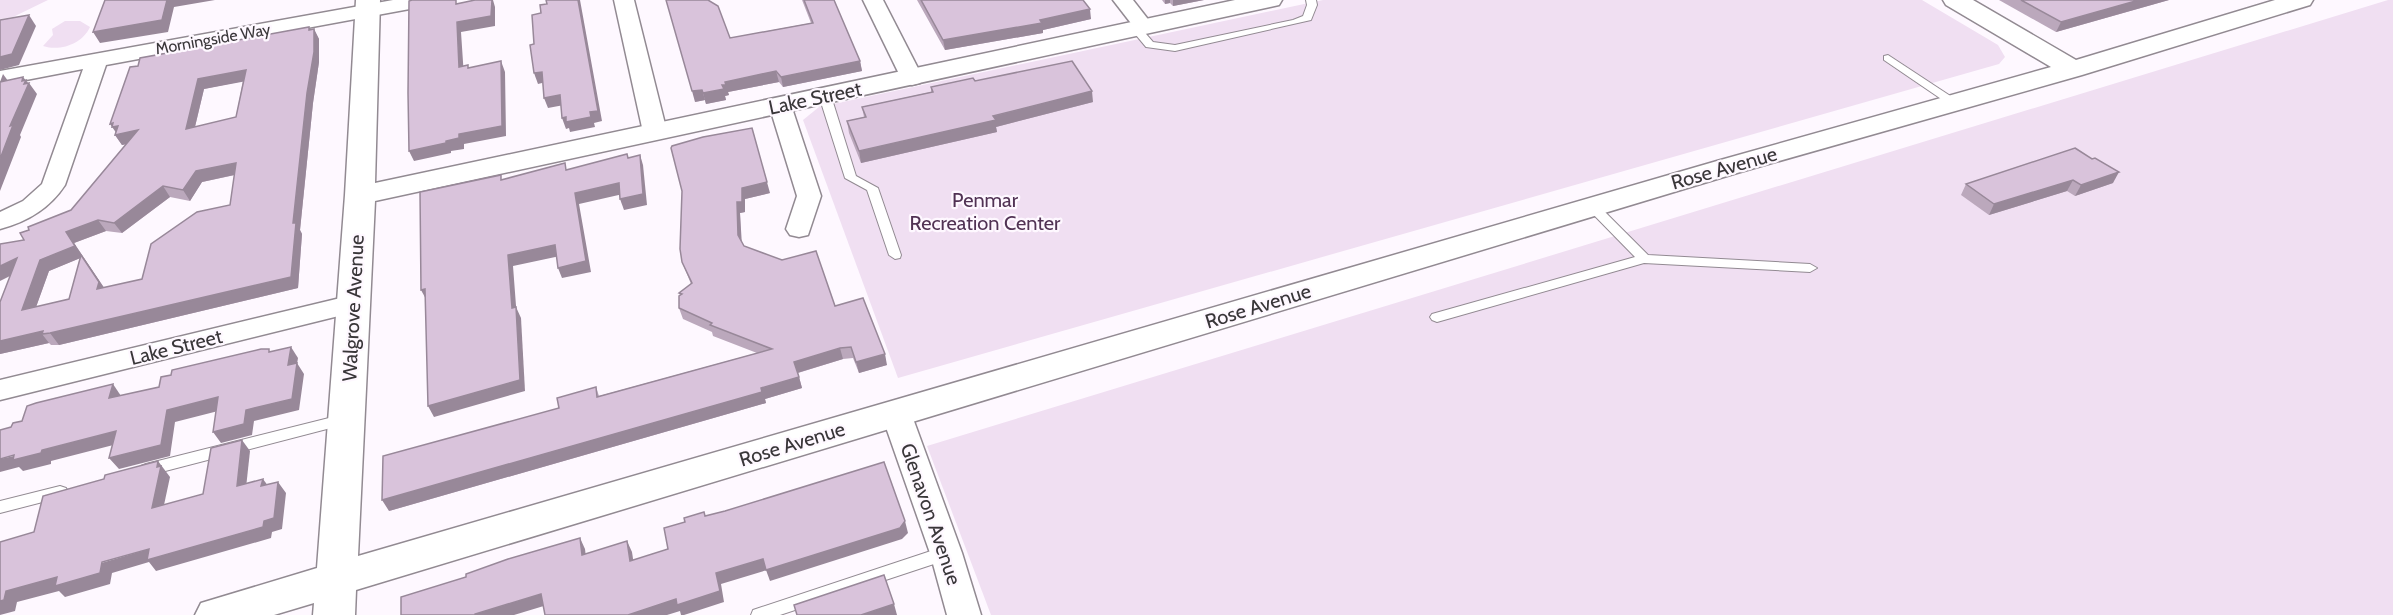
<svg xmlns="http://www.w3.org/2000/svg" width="2393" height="615" font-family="Cabin,sans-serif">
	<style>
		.green { fill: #f0dff2 }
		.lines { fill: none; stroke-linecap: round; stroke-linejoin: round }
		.service-casing { stroke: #928a92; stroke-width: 2 }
		.minor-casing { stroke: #928a92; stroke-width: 3 }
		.tertiary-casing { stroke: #928a92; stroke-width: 3 }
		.service { fill: #fff; fill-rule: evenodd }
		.minor { fill: #fff; fill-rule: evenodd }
		.tertiary { fill: #fff; fill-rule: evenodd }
		.wall { fill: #bba8bc; fill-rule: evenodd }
		.shaded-wall { fill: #988899 }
		.building { fill: #d9c3db; stroke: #988899; stroke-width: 1.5; fill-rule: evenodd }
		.labels { text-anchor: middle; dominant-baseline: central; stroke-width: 4.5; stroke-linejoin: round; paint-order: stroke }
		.far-street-label { font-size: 16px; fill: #393639; stroke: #fef8ff }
		.street-label { font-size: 20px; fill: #393639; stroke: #fef8ff }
		.park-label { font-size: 20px; fill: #513254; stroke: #fef8ff }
	</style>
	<rect width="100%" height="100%" fill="#fef8ff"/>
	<g class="green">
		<polygon points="0,0 48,0 13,17 0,19"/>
		<polygon points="1323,0 1922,0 1998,45 2005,57 1999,64 898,378 803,120 819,107"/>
		<polygon points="2388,0 2393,0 2393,615 991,615 927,446"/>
		<path d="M65 21H80L90 27C83 43 61 52 43 46L53 35 52 29Z"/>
	</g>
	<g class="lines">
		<defs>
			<g id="service">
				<polygon points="1306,0 1316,0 1317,5 1311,20 1175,51 1146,47 1131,29 1136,26 1140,27 1153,42 1175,45 1293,20 1303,16 1307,5"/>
				<polygon points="1888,55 1958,101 1958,105 1950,105 1884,60 1884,56"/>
				<polygon points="825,93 831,96 856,176 878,188 901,255 900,258 895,259 889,255 867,190 845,178 819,96"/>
				<polygon points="1592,202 1596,203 1648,255 1810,264 1817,268 1810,272 1644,263 1437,322 1432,320 1430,317 1432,314 1635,257 1588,209 1586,206 1588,203"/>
				<polygon points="345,414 350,415 352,419 350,423 146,476 141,474 138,470 141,466 146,464"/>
				<polygon points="60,486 66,488 68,492 66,496 0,513 0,501"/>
				<polygon points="946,546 952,548 954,553 952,558 780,615 751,615 753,610"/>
			</g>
			<g id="minor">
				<path d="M393 0H436L433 4 426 6 106 65 65 185C50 208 27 222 0 229V212L23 201 42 184 83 69 0 85V71Z"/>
				<polygon points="614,0 634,0 667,132 663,137 655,139 647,137 643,132"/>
				<polygon points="863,0 883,0 923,78 920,83 912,85 904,83 901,78"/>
				<polygon points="1113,0 1133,0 1154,27 1151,31 1144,33 1137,31"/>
				<polygon points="780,98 788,100 791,105 821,196 808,235 799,237 790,235 786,229 797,196 769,105 772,100"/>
				<polygon points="353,295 363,298 366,304 363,310 0,400 0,380"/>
				<polygon points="896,402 906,405 911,413 962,553 981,615 947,615 930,553 881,413 886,405"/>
			</g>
			<polygon id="tertiary" points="356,0 380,0 375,183 1235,0 1282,0 1279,5 1270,7 375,201 358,556 1717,161 2051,67 1946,5 1943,0 1973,0 2076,60 2275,0 2313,0 2310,5 2082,75 1737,173 356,590 355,615 313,615 314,603 274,615 195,615 201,603 317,568 345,195"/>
		</defs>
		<use href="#service" class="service-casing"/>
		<use href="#minor" class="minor-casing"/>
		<use href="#tertiary" class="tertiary-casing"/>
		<use href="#service" class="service"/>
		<use href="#minor" class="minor"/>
		<use href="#tertiary" class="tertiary"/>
	</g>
	<g class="wall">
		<polygon points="802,0 834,0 860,61 862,71 783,87 779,82 728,92 729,95 725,96 726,100 706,104 705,100 695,102 730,38 811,23"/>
		<polygon points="917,0 1083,0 1091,19 1043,30 1043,33 945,50"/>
		<polygon points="1162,0 1204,0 1173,6 1170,3 1165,4"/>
		<polygon points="1999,0 2169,0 2056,32"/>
		<path d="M314 29 319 39V62L313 103 300 230 302 234 298 288 59 345H51L49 343 0 354 24 240 29 230 71 210 126 144 122 145 115 135 310 30ZM243 81 236 117 195 127 204 89ZM235 175 230 205 142 279 104 288 74 243 106 231 122 233 170 197 190 201 202 182ZM80 258 69 299 36 307 49 271Z"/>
		<polygon points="975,81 1093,102 996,127 997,132 861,163 849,133 847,121 864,117 862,107 931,92 931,87"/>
		<polygon points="703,137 770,193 745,199 745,212 740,213 741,241 744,246 835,306 887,365 859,373 853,358 843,359 798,373 802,388 765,399 766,403 389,511 559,408 596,387 599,396 757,353 713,336 712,332 683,319 679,308 680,295 679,293 691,284 682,262"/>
		<polygon points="2075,148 2113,183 2075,196 2067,191 1989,215 1961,195 1966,184"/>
	</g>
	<g class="shaded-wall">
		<polygon points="167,0 215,0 174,7 168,32 100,43 93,32"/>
		<polygon points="492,0 493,0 495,7 495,26 461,32 464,77 459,67 457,22"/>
		<polygon points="578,0 580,0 602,121 594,123 595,127 570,132 569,128 566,129 562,118 590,112"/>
		<polygon points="1165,0 1170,0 1170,3 1165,4"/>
		<polygon points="1173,0 1204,0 1173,6"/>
		<polygon points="2139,0 2169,0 2056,32 2061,22"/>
		<polygon points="1090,9 1091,19 1043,30 1043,33 945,50 943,40"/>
		<polygon points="29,15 36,26 19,65 0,70 0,57"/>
		<polygon points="314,29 319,39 319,62 313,103 300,230 302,234 298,288 59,345 50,333 293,223"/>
		<polygon points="501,61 505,72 506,136 464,144 464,149 451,151 451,153 414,161 409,151 446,141 459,134"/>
		<polygon points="860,61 862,71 783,87 781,77"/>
		<polygon points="246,70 252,80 204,89 192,139 186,129 198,79"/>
		<polygon points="776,71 779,82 728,92 729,95 725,96 726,100 706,104 703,93 722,85 725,82"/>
		<polygon points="542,72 546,82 538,84 534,73"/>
		<polygon points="3,74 11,85 0,82"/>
		<polygon points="23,77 29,84 29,83 37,94 20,135 21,137 0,191 0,159 10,126"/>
		<polygon points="702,90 705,100 695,102 692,91"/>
		<polygon points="1092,91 1093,102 996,127 997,132 861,163 859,151"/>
		<polygon points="560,95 564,105 548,108 544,98"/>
		<polygon points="113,123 118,126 138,130 145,141 122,145 115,135 117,134 110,124"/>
		<polygon points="752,128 770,193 745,199 745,212 740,213 742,246 738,235 737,202"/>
		<polygon points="640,155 643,165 647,205 624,210 620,199"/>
		<polygon points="236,163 243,173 202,182 190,201 183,190 196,171"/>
		<polygon points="2119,172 2113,183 2075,196 2081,185"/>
		<polygon points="2073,180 2067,191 1989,215 1994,204"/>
		<polygon points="619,183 623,194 579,204 591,272 562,278 558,268 575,193"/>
		<polygon points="163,186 170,197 122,233 114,223"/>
		<polygon points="98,220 106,231 74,243 107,292 97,289 83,257 49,271 31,321 22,310 40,260 66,232"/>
		<polygon points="555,245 560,256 513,266 517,319 512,308 508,255"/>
		<polygon points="17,258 26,268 0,281 0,266"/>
		<polygon points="425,289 427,301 421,290"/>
		<polygon points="516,307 521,318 525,391 434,417 428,406"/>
		<polygon points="43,331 42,334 49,343 0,354 0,341"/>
		<polygon points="291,347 298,358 295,376 288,365"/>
		<polygon points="840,348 843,359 797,373 794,362"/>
		<polygon points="885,354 887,365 859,373 856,362"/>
		<polygon points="297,363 304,374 299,410 254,421 252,435 221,443 213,432 246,410"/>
		<polygon points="799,377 802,388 765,399 766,403 389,511 382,500"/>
		<polygon points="113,384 121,396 109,398"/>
		<polygon points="218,397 226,409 175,422 170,456 119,469 109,458 167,410"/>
		<polygon points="116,431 125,442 51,461 51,464 23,471 19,467 0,472 0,459 42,450"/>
		<polygon points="242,440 250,451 245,497 237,486"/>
		<polygon points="158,461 170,477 161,519 152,508"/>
		<polygon points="263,479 271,490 261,486"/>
		<polygon points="278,482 286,493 282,529 272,532 271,538 156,571 149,562 112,573 110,584 65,597 59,591 17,602 15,611 0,615 0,601 6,591 149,549 264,521"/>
		<polygon points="905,521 908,533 902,539 770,581 766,570"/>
		<polygon points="580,538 585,549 587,566 582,555"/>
		<polygon points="627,541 632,552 635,572 630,561"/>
		<polygon points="763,559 767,570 721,584 724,602 684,615 681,615 680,611 667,615 628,615 716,573"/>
		<polygon points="541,594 547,605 514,615 475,615 475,614"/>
		<polygon points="894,604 897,615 861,615"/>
	</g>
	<g class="building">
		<polygon points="105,0 167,0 162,20 93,32"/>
		<polygon points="412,0 456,0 456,4 475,0 492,0 491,16 457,22 459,67 468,65 468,68 501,61 502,126 459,134 459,138 446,141 446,143 409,151 408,93 409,1"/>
		<polygon points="546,0 578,0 598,111 590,112 591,117 566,122 566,117 562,118 560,95 544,98 542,72 534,73 530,45 534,44 532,15 541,13 540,5 547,4"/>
		<polygon points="666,0 708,0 718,6 730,38 813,23 804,0 834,0 860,61 781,77 776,71 725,82 726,85 722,85 724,89 703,93 702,90 692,91"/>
		<polygon points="921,0 1083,0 1090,9 1040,20 1042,23 943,40"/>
		<polygon points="2021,0 2139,0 2061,22"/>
		<polygon points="29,15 12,54 0,57 0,20"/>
		<path d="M309 27V30L314 29V52L307 93 293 223H296L291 277 50 333 42 334 43 331 0 341V302L17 258 0 266V244L24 240 20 233 29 230 28 227 71 210 138 130 115 135 118 126 112 127 113 123 110 124 130 67 138 66 140 58ZM246 70 236 117 186 129 198 79ZM236 163 230 205 197 212 151 244 142 279 97 289 99 282 81 255 69 299 22 310 40 260 75 246 66 232 98 220 114 223 163 186 183 190 196 171Z"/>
		<polygon points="1072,61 1092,91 993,116 996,120 859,151 847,121 866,117 862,107 933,92 931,87 973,78 975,81"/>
		<polygon points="23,77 22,81 26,80 24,84 29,83 10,126 13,125 0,159 0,82"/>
		<polygon points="752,128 767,182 742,188 742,202 737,202 738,235 744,246 782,260 816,251 835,306 863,298 885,354 856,362 851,347 840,348 794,362 799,377 761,388 762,392 382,500 383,456 559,408 557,398 596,387 597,397 772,349 710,325 712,323 679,308 679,296 682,294 679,293 692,283 682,262 680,249 682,191 671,148 672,146 703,137"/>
		<polygon points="2075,148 2092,159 2095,158 2119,172 2081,185 2073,180 1994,204 1966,184"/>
		<polygon points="627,154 628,158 640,155 643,194 620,199 619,183 575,193 586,261 558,268 555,245 508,255 512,308 516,307 520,380 428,406 425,289 421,290 420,192 501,175 501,180 565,163 566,170"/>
		<polygon points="291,347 288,365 297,363 292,399 246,410 244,424 213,432 218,397 167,410 161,445 109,458 116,431 42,450 41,453 13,460 14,455 0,459 0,430 11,427 13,423 22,421 27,406 36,403 113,384 109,398 159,387 161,377 171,375 172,370 261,349 269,349 269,352"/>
		<polygon points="242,440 237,486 263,479 261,486 278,482 274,518 264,521 263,527 147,560 149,549 102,562 100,573 55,586 57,577 6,591 4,600 0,601 0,542 34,532 43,496 104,479 105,475 158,461 157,467 161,466 152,508 203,494 211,448"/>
		<polygon points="884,462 905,521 900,528 766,570 763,559 716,573 720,591 677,605 676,599 628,615 545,615 541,594 475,614 475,615 401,615 401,597 466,577 466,574 508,559 580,538 582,555 627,541 630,561 668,549 664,528 685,522 684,518 704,512 705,516 725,511"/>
		<polygon points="884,575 894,604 861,615 797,615 794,605"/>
	</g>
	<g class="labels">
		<g class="far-street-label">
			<text transform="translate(213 39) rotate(-10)">Morningside Way</text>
		</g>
		<g class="street-label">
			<text transform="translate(815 98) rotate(-12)">Lake Street</text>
			<text transform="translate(1724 168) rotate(-16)">Rose Avenue</text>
			<text transform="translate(1258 306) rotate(-17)">Rose Avenue</text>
			<text transform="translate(353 308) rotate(-87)">Walgrove Avenue</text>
			<text transform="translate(176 347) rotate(-14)">Lake Street</text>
			<text transform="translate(792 444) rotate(-17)">Rose Avenue</text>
			<text transform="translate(931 514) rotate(71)">Glenavon Avenue</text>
		</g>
		<g class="park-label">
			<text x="985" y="200">Penmar<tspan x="985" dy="23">Recreation Center</tspan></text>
		</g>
	</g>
</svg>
